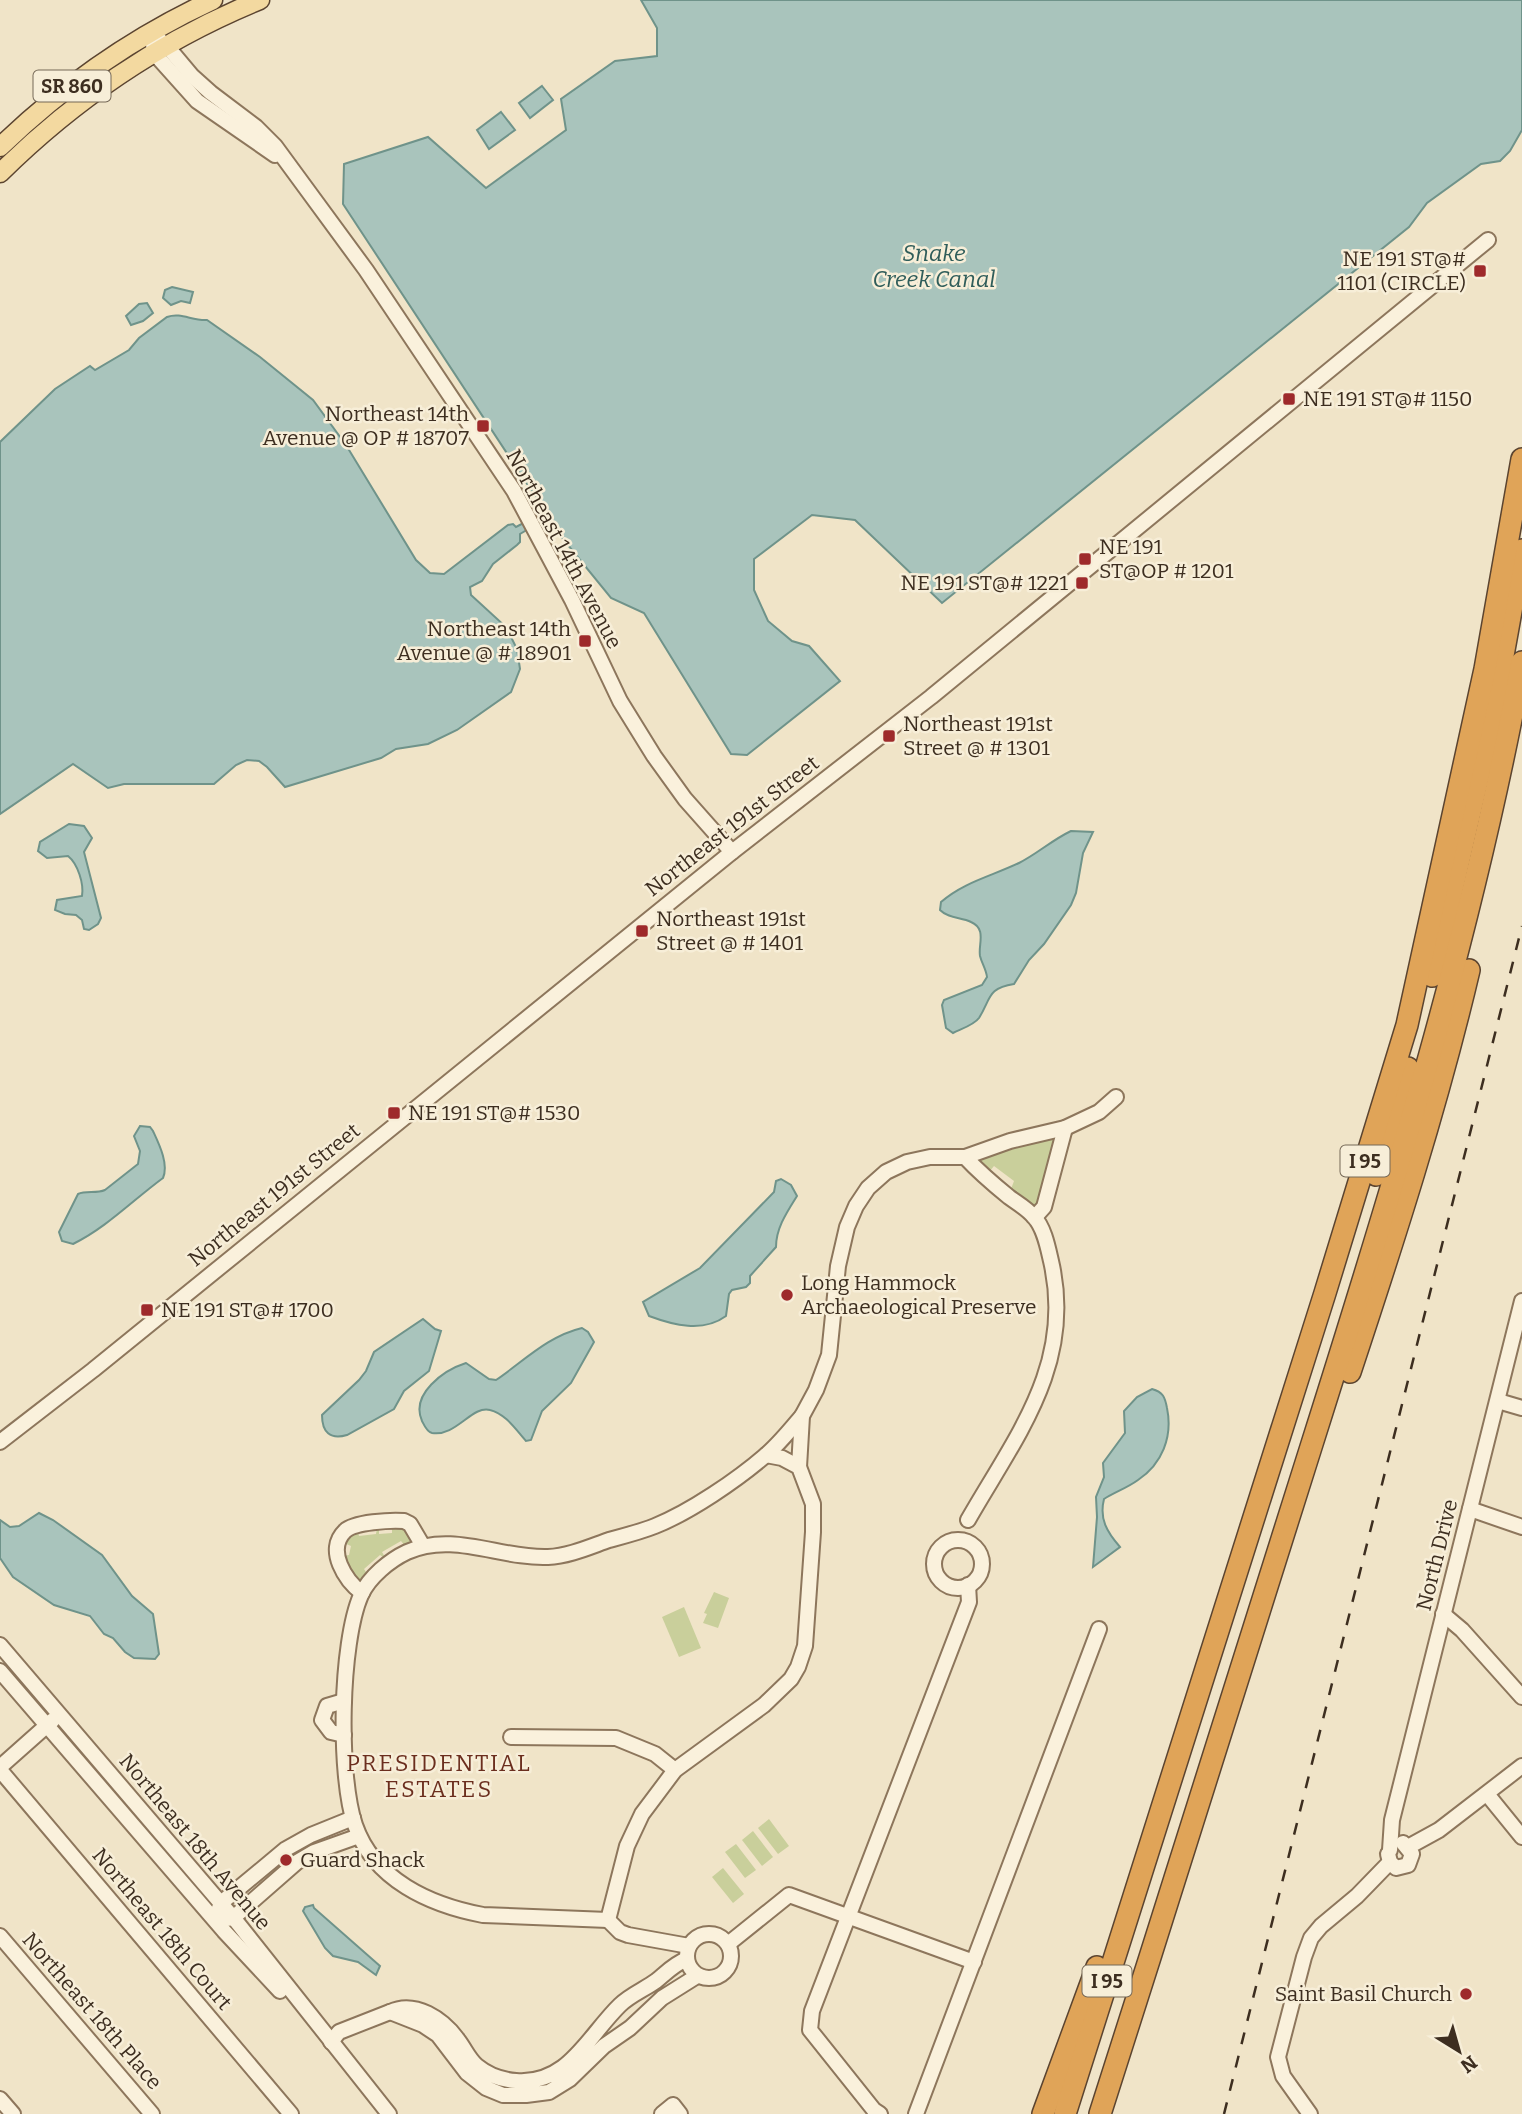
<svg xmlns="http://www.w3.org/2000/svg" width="1522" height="2114" font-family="Bitter,serif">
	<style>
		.green { fill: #c9cf9b }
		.water { fill: #a9c4bc; stroke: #6f938a; stroke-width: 2 }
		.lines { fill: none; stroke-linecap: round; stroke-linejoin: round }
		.minor-casing { stroke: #8d765c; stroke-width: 18 }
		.major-casing { stroke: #5b4430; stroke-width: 21 }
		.highway-casing { stroke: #5b4430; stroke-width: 24 }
		.minor { stroke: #faf1dc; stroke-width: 14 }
		.major { stroke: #f3d9a0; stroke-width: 18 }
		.highway { stroke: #e0a458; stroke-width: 21 }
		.rail { stroke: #3d2e20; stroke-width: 2.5; stroke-dasharray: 12 12; stroke-linecap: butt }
		.poi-dot { fill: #9e2a2b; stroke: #f7eed8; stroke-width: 2.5 }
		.labels { text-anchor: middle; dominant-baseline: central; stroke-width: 5; stroke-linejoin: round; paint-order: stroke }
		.shield { fill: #f7eed8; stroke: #756857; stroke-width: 2 }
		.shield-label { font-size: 19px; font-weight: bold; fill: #3d2e20 }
		.poi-label { font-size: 21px; fill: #3d2e20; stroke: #f7eed8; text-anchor: start }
		.street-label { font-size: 21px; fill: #3d2e20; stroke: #f7eed8 }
		.water-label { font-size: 23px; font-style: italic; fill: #2f5d5a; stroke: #f7eed8 }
		.neighbourhood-label { font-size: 23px; letter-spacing: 2px; fill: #6b2e1e; stroke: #f7eed8 }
	</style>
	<rect width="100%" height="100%" fill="#f0e4c8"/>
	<g class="green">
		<polygon points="1050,1136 1056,1144 1039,1205 1035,1209 1011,1189 1014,1181 994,1166 989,1172 977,1164 977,1157"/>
		<polygon points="403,1525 413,1537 410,1545 405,1546 401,1541 382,1552 386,1559 380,1555 364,1569 368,1575 362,1581 354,1580 343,1556 349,1555 351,1546 344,1543 349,1536 358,1531 359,1536 376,1534 377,1528 379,1527 379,1534 392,1533 392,1527"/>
		<polygon points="714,1592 729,1598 718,1628 703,1623 707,1614 704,1613"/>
		<polygon points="684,1607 701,1648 679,1657 662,1617"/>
		<polygon points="769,1819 789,1846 778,1854 758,1828"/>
		<polygon points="753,1831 773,1857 762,1866 742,1840"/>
		<polygon points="736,1844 756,1870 745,1878 725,1852"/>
		<polygon points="723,1868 744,1894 733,1903 712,1877"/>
	</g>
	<g class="water">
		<path d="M641 0H1522V130L1510 151 1500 161 1481 164 1427 203 1409 227 942 603 855 520 812 515 754 559V590L768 621 792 641 809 646 840 681 747 755 731 754 644 613 611 598 550 523 542 521 520 534V542L517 545 493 564 482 581 470 587 471 595 506 627 517 649 520 669 511 692 457 730 428 744 396 749 381 758 285 787 267 767 259 761 247 760 236 765 214 784H124L108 788 73 764 0 814V442L55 389 90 366 95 370 129 350 139 338 167 317C181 312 192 321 207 320L260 357 313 400 346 445 416 560 430 573 444 574 508 525 513 524 516 527 539 515 541 505 343 204 344 164 428 137 486 188 566 130 561 99 615 61 657 56V28Z"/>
		<polygon points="542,86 553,100 530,118 519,103"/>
		<polygon points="501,112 515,130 489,149 477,130"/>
		<polygon points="172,287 193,292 190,303 181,301 171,305 163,298 165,290"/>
		<polygon points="147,303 153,313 143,321 131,325 126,316 139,304"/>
		<path d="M69 824 84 826 92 838 84 852 101 918 98 924 89 930 84 929 82 920 76 915 65 914 55 910 57 900 82 896C84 884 78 864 68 856L47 858 38 851 40 842Z"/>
		<path d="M1071 831 1093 832 1083 853 1076 893 1071 905 1044 944 1029 960 1014 984C987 988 991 999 979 1018 974 1025 961 1029 953 1033L946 1028 942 1005 944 1000 982 985 987 977C986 969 982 964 980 956 978 944 987 929 971 922 961 917 949 919 940 910L941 902C964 882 992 876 1019 863 1037 854 1052 840 1071 831Z"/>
		<path d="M140 1126 150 1127 153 1131C159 1144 169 1164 163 1178 133 1200 106 1228 73 1244L62 1241 59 1232 78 1194C86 1190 96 1194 105 1190L138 1164 140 1151 134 1136Z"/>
		<path d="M781 1179 791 1185 797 1196C787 1212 776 1228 776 1247L750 1276V1283L746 1287 732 1290 729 1294 726 1316C703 1333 673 1325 649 1316L643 1302 700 1268 774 1192 776 1181Z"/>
		<path d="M423 1319 435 1329 441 1331 429 1371 404 1391 394 1409 347 1435C330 1440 322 1432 322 1415L359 1380 366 1371 374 1352Z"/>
		<path d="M582 1328 588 1332 594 1342 571 1383 542 1411 531 1440 526 1441C516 1430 506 1414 490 1410 472 1405 456 1437 432 1433 427 1432 424 1425 422 1421 410 1394 444 1370 466 1363L489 1379 496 1380C524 1361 548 1336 582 1328Z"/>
		<path d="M1152 1389C1163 1392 1165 1397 1167 1408 1173 1437 1162 1464 1138 1480 1127 1488 1115 1492 1104 1499 1099 1519 1107 1532 1120 1547L1093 1567 1097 1517 1096 1497 1104 1477 1103 1463 1125 1433 1124 1411 1137 1397Z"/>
		<polygon points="39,1513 53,1520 102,1555 132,1596 153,1614 159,1654 155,1659 134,1658 125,1652 113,1638 104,1634 90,1616 54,1605 13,1577 0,1558 0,1520 10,1527 19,1526"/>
		<polygon points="313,1905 314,1908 380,1966 376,1975 358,1962 333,1956 325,1948 303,1911 305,1907"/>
	</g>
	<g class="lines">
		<defs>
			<g id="minor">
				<polyline points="151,33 166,45 192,76 211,93 256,127 275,146 366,270 514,491 572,600 620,701 654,756 685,799 732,852"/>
				<polyline points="153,44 154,53 197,101 275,155"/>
				<path d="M965 1157C979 1172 993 1184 1009 1197 1017 1203 1028 1209 1034 1217 1044 1227 1048 1248 1051 1261 1075 1364 1016 1436 968 1520"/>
				<polyline points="1035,1217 1044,1207 1065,1128"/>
				<polyline points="1498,1401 1522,1408"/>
				<polyline points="0,1442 93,1370 732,852 931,697 1488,240"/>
				<polyline points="799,1467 802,1416 816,1390 829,1355 838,1266 847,1227 856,1206 868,1188 886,1172 907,1162 930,1157 965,1157 1010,1141 1065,1128 1099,1112 1116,1097"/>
				<polyline points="1470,1509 1522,1527"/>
				<circle cx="958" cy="1564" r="24"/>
				<path d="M362 1593C346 1581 325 1550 345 1531 354 1522 391 1520 404 1521L410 1524 423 1546"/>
				<polyline points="1443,1614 1462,1630 1522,1697"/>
				<polyline points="0,1645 236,1921 389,2114"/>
				<polyline points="0,1671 224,1931 280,1991"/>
				<polyline points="344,1735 331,1732 322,1720 327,1706 344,1701"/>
				<polyline points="511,1737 616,1738 655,1754 675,1770"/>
				<polyline points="0,1767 53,1720"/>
				<polyline points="0,1770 291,2114"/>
				<polyline points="1487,1794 1522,1837"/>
				<polyline points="1408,1847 1439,1830 1522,1766"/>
				<polyline points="1390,1850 1392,1820 1522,1301"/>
				<polyline points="1388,1854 1390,1862 1396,1868 1408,1865 1412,1854 1403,1843"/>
				<polyline points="218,1911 221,1903 286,1849 311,1835 353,1818"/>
				<polyline points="226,1919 233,1918 297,1862 314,1852 359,1836"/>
				<path d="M608 1920 483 1915C430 1905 374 1880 355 1825 338 1775 340 1643 361 1595 369 1577 390 1560 407 1552 453 1531 501 1559 548 1557 569 1556 589 1547 609 1540 624 1536 640 1532 655 1526 690 1512 737 1480 766 1455 779 1444 791 1429 802 1416"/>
				<polyline points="608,1920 627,1846 642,1814 675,1770 764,1705 791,1679 798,1667 805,1646 813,1532 813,1504 799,1467 782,1458 766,1455"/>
				<polyline points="608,1920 620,1932 628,1935 689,1946"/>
				<circle cx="709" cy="1956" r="22"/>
				<polyline points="0,1936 152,2114"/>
				<polyline points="728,1944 789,1895 974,1962"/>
				<path d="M687 1959C674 1964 666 1973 656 1981 645 1989 630 1995 620 2005 588 2036 568 2085 516 2081 502 2080 488 2075 477 2066 468 2058 465 2049 458 2040 443 2019 415 2000 390 2012L423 2025 438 2035 467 2073 486 2088 503 2095H526L549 2092 570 2079 604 2046 630 2028 662 1998 697 1976"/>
				<polyline points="331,2042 339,2032 390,2012"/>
				<polyline points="0,2099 13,2114"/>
				<polyline points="662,2114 673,2105 680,2114"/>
				<polyline points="880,2114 874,2110 810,2030 812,2011 969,1602 968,1585"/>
				<polyline points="916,2114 1099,1629"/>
				<polyline points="1310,2114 1283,2076 1278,2057 1304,1957 1311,1938 1321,1926 1357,1896 1390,1862"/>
			</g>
			<g id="major">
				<path d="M0 147C62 87 135 36 213 0"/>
				<path d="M0 173C75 99 162 40 260 0"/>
			</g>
			<g id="highway">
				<polyline points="1432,976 1491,722 1522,550"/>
				<polyline points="1376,1175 1408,1068"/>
				<path d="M1350 1372C1394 1239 1437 1106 1469 970"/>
				<polyline points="1043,2114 1097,1967"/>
				<polyline points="1065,2114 1325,1293 1407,1025 1485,669 1522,459"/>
				<path d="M1100 2114C1171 1892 1241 1670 1311 1447 1393 1188 1473 930 1522 662"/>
			</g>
		</defs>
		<use href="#minor" class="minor-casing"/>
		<use href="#major" class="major-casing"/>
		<use href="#highway" class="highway-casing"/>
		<use href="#minor" class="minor"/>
		<use href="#major" class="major"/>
		<use href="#highway" class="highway"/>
		<polyline class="rail" points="1224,2114 1522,926"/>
	</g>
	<g class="poi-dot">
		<rect x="1473" y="264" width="14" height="14" rx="3.5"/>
		<rect x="1282" y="392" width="14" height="14" rx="3.5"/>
		<rect x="476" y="419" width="14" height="14" rx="3.5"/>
		<rect x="1078" y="552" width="14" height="14" rx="3.5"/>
		<rect x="1075" y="576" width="14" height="14" rx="3.5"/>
		<rect x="578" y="634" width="14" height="14" rx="3.5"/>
		<rect x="882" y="729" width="14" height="14" rx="3.5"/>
		<rect x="635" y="924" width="14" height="14" rx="3.5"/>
		<rect x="387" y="1106" width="14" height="14" rx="3.5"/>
		<circle cx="787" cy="1295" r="7"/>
		<rect x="140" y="1303" width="14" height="14" rx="3.5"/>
		<circle cx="286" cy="1860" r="7"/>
		<circle cx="1466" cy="1994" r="7"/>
	</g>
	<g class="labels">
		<g class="shield">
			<rect x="33.5" y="70.5" width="77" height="31" rx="5"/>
			<rect x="1340.5" y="1145.5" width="49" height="31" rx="5"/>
			<rect x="1082.5" y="1965.5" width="49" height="31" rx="5"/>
		</g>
		<g class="shield-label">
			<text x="72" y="86">SR 860</text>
			<text x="1365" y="1161">I 95</text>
			<text x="1107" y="1981">I 95</text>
		</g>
		<g class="poi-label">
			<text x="1466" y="259" text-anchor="end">NE 191 ST@#<tspan x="1466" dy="24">1101 (CIRCLE)</tspan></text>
			<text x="1303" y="399">NE 191 ST@# 1150</text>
			<text x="469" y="414" text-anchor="end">Northeast 14th<tspan x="469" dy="24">Avenue @ OP # 18707</tspan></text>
			<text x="1099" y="547">NE 191<tspan x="1099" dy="24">ST@OP # 1201</tspan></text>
			<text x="1068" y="583" text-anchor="end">NE 191 ST@# 1221</text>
			<text x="571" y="629" text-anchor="end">Northeast 14th<tspan x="571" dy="24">Avenue @ # 18901</tspan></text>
			<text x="903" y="724">Northeast 191st<tspan x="903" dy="24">Street @ # 1301</tspan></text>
			<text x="656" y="919">Northeast 191st<tspan x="656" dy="24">Street @ # 1401</tspan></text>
			<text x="408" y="1113">NE 191 ST@# 1530</text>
			<text x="801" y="1283">Long Hammock<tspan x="801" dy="24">Archaeological Preserve</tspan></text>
			<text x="161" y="1310">NE 191 ST@# 1700</text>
			<text x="300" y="1860">Guard Shack</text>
			<text x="1452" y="1994" text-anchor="end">Saint Basil Church</text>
		</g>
		<g class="street-label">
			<text transform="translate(564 549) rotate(62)">Northeast 14th Avenue</text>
			<text transform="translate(732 826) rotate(-38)">Northeast 191st Street</text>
			<text transform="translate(274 1195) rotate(-39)">Northeast 191st Street</text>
			<text transform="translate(1437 1555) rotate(-76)">North Drive</text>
			<text transform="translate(195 1842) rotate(50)">Northeast 18th Avenue</text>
			<text transform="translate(162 1929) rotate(50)">Northeast 18th Court</text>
			<text transform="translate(92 2011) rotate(49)">Northeast 18th Place</text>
		</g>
		<g class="water-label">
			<text x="934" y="253">Snake<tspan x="934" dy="26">Creek Canal</tspan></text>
		</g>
		<g class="neighbourhood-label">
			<text x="439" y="1763">PRESIDENTIAL<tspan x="439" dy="26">ESTATES</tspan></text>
		</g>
	</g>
	<g transform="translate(1459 2051) rotate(143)" stroke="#f7eed8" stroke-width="5" paint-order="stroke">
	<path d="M0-5L12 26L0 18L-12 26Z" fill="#3d2e20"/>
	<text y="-10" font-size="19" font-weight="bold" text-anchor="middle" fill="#3d2e20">N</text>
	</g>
</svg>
